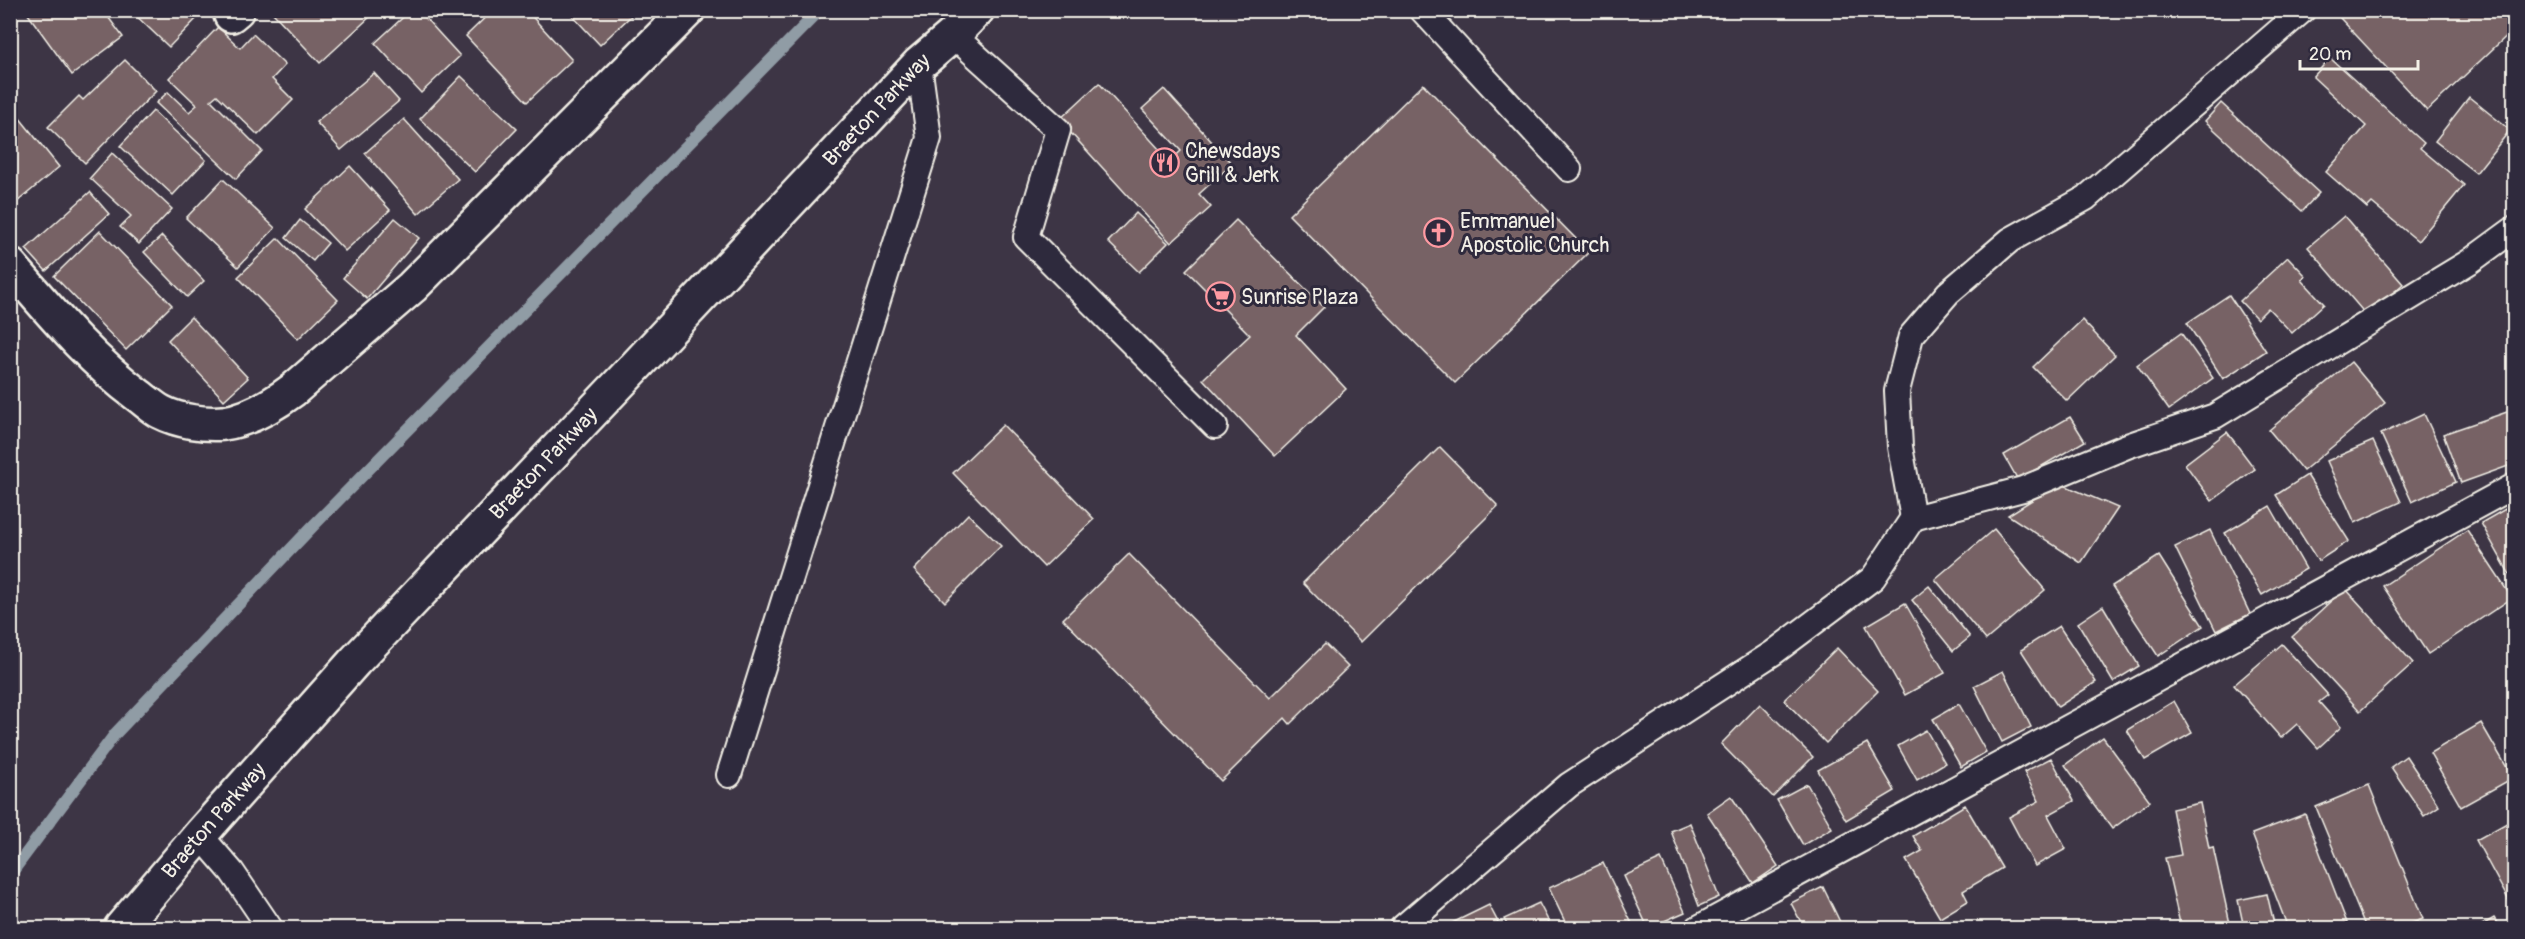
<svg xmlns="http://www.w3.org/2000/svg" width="2525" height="939" font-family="Pangolin,sans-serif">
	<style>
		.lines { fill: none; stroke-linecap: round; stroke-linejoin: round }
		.stream { stroke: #909ca5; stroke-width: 12 }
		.building { fill: #776265; stroke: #f4f1e8; stroke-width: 1.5 }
		.lane-casing { stroke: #f4f1e8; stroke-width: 28 }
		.street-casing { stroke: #f4f1e8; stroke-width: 38 }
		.secondary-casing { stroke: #f4f1e8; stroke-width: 38 }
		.lane { stroke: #2f2a3d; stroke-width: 24 }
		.street { stroke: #2f2a3d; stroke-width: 33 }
		.secondary { stroke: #2f2a3d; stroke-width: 33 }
		.labels { text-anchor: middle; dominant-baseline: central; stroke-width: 6; stroke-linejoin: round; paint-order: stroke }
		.street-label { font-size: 21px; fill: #f4f1e8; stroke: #2f2a3d }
		.poi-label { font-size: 21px; fill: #f4f1e8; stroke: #2f2a3d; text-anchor: start }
	</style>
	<rect width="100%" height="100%" fill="#3d3545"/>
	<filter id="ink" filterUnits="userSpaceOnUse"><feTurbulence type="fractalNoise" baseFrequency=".0167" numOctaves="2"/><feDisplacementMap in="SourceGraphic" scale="12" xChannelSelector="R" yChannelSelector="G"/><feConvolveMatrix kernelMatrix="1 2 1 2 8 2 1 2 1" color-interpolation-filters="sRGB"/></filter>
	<g filter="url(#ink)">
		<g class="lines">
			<polyline class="stream" points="10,875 115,734 312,527 820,10"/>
		</g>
		<g class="building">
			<polygon points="25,10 103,10 123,37 72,75"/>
			<polygon points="130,10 193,10 199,16 169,47"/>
			<polygon points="276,10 368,10 372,15 320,63 273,13"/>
			<polygon points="411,10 418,10 460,56 421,93 375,43"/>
			<polygon points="493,10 526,10 572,60 527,102 466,36"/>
			<polygon points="567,10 631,10 633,14 600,45"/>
			<polygon points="2347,10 2514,10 2514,29 2427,111 2340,18"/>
			<polygon points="218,27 240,48 253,34 285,65 272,79 293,100 258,135 217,95 211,100 262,151 236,179 156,103 168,92 189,112 197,105 169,78"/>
			<polygon points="2330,58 2424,143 2420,148 2464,185 2418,241 2372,203 2367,208 2326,172 2366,126 2313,77"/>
			<polygon points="125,60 156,91 85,163 48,127 79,96 83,100"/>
			<polygon points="374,73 399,101 341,150 316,122"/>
			<polygon points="461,76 517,129 475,172 420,119"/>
			<polygon points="1099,83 1170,161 1181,151 1142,109 1164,89 1232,164 1199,194 1211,207 1171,243 1059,120"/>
			<polygon points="1423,84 1589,252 1455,383 1289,215"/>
			<polygon points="2469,97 2510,130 2476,173 2435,141"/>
			<polygon points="2221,103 2319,193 2302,211 2205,121"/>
			<polygon points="10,106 59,167 11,207 10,207"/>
			<polygon points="153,111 206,160 173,195 120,146"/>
			<polygon points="404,119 458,179 418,214 365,153"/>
			<polygon points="112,153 172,209 139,244 120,227 131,216 90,178"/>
			<polygon points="350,166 390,210 345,251 305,209"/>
			<polygon points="223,179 275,228 238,267 186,218"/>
			<polygon points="90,192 109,214 46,271 26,249"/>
			<polygon points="1136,213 1168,243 1139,272 1108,242"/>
			<polygon points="2344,216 2403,284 2367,316 2308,247"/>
			<polygon points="395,218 419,238 367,299 343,278"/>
			<polygon points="300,220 328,243 313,261 286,238"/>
			<polygon points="1236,220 1324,307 1296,335 1346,389 1275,456 1203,379 1250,335 1186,270"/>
			<polygon points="100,231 172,305 126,350 54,276"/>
			<polygon points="162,236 204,281 187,297 144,252"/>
			<polygon points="278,238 338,300 298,339 238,277"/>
			<polygon points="2288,257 2306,276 2302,280 2324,304 2292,333 2268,308 2257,319 2240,301"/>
			<polygon points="2229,295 2266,351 2223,379 2187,323"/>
			<polygon points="191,317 248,378 224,400 168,340"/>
			<polygon points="2082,320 2115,355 2067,401 2033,367"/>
			<polygon points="2181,333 2213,378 2169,410 2137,365"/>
			<polygon points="2351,362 2385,403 2303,471 2269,430"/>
			<polygon points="2510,411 2514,425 2514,464 2461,483 2443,434"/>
			<polygon points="2424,414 2456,482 2412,502 2381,434"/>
			<polygon points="2070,417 2085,441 2018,480 2004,455"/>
			<polygon points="1003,425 1094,519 1044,567 953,473"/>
			<polygon points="2227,432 2255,469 2212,501 2185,464"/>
			<polygon points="2373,441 2401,502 2355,523 2327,461"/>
			<polygon points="1440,447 1498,506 1361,642 1303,583"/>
			<polygon points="2307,475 2349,541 2318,561 2276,495"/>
			<polygon points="2059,483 2118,508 2081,563 2008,515"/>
			<polygon points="2514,504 2514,582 2481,523"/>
			<polygon points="2270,506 2306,569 2262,595 2225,533"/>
			<polygon points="968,514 1001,546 945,602 914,570"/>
			<polygon points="1994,529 2045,590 1986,640 1935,579"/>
			<polygon points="2210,530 2250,614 2216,631 2175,547"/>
			<polygon points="2467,530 2512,598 2428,654 2383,586"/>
			<polygon points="1129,554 1270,698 1325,644 1348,667 1290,724 1285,718 1221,781 1063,619"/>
			<polygon points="2159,556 2203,626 2158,656 2112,586"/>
			<polygon points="1929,586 1970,637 1953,651 1912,600"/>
			<polygon points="2345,588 2413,663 2360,711 2292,637"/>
			<polygon points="1905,603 1945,673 1905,695 1866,626"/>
			<polygon points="2103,606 2139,666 2113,682 2078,623"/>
			<polygon points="2059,626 2096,682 2058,707 2021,650"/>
			<polygon points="2282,644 2328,695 2319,702 2341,727 2318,748 2297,724 2281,738 2234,685"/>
			<polygon points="1837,648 1878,691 1826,743 1784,700"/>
			<polygon points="2003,671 2031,727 2002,742 1974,686"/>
			<polygon points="2174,701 2192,733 2145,760 2127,730"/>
			<polygon points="1760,704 1813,757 1773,797 1721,744"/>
			<polygon points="1959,704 1986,752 1961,767 1933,719"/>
			<polygon points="2481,723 2513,778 2461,807 2430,753"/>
			<polygon points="1926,730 1945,763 1917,780 1898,746"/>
			<polygon points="2103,737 2150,801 2112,829 2065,765"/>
			<polygon points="1867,743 1895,791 1846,820 1818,770"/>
			<polygon points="2406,756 2439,806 2424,816 2391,767"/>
			<polygon points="2051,758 2074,801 2048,815 2066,849 2035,866 2009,817 2039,801 2024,772"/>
			<polygon points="1807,784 1832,828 1803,845 1777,800"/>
			<polygon points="2369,785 2423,919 2399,928 2366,928 2316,807"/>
			<polygon points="1731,796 1778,866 1753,883 1707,813"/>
			<polygon points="2200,803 2209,848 2213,847 2231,928 2181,928 2165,858 2181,855 2172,809"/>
			<polygon points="1965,805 2002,868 1963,891 1968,901 1940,918 1906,860 1922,851 1913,836"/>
			<polygon points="2305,814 2349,928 2288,928 2252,834"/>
			<polygon points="2514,819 2514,910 2476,840"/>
			<polygon points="1690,823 1719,897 1699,906 1671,831"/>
			<polygon points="1661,859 1685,912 1648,928 1624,876"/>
			<polygon points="1603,863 1634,928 1568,928 1549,888"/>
			<polygon points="1823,887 1843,928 1804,928 1791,903"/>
			<polygon points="2267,894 2275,928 2244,928 2238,900"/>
			<polygon points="1539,903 1552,928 1509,928 1504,919"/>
			<polygon points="1489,905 1501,928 1445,928 1444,927"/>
			<polygon points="2494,918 2500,928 2477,928"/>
		</g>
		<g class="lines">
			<defs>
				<g id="lane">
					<polyline points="1422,10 1569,169"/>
					<polyline points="2303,10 2086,198 2010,240 1948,293 1911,336 1897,391 1900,447 1913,518 2023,489 2127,446 2215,416 2469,262 2514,229"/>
					<polyline points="953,35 1058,130 1026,237 1215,426"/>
					<polyline points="729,775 929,138 919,64"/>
					<polyline points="200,835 232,872 270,928"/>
					<polyline points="1402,928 1569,785 1773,653 1873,578 1913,518"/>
					<polyline points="1698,928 2514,486"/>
				</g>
				<g id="street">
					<polyline points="231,15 237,10"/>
					<path d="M10 265C50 311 89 359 139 396 146 401 153 408 161 412 178 421 205 425 224 423 250 419 273 405 293 390L412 287 688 10"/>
				</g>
				<g id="secondary">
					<path id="s1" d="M121 928 200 835 355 661 635 367 919 64 953 35 977 10"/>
				</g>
			</defs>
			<use href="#lane" class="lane-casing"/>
			<use href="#street" class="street-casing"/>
			<use href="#secondary" class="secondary-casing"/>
			<use href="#lane" class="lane"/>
			<use href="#street" class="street"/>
			<use href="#secondary" class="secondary"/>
		</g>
	</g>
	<defs>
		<symbol id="restaurant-ring" viewBox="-11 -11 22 22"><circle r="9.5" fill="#2f2a3d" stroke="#ff9aa2" stroke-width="1.5"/><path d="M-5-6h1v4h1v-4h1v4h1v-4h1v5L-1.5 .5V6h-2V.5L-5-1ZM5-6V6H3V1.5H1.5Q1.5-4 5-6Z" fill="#ff9aa2"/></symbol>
		<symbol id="church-ring" viewBox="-11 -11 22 22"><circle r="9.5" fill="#2f2a3d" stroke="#ff9aa2" stroke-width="1.5"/><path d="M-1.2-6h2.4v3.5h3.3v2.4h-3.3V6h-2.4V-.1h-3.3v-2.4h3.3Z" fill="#ff9aa2"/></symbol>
		<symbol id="supermarket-ring" viewBox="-11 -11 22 22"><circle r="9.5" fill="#2f2a3d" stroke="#ff9aa2" stroke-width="1.5"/><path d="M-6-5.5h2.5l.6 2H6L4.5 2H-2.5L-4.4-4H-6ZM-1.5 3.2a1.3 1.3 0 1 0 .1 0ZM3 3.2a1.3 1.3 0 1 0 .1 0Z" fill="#ff9aa2"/></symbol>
	</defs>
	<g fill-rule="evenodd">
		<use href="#restaurant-ring" x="1148" y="146" width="33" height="33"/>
		<use href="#church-ring" x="1422" y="216" width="33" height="33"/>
		<use href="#supermarket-ring" x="1204" y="280" width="33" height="33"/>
	</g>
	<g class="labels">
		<g class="street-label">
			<text stroke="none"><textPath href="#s1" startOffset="1114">Braeton Parkway</textPath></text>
			<text stroke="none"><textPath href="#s1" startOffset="628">Braeton Parkway</textPath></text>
			<text stroke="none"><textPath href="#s1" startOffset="142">Braeton Parkway</textPath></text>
		</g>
		<g class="poi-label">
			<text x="1185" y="151">Chewsdays<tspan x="1185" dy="24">Grill &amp; Jerk</tspan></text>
			<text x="1460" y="221">Emmanuel<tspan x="1460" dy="24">Apostolic Church</tspan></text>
			<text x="1241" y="297">Sunrise Plaza</text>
		</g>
	</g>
	<rect width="2525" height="939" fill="none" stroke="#2f2a3d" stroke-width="36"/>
	<rect x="18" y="18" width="2489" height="903" fill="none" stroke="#f4f1e8" stroke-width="2" filter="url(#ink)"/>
	<path d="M2300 60v9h118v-9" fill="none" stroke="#f4f1e8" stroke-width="3"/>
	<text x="2309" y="60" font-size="18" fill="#f4f1e8" stroke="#2f2a3d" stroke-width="4.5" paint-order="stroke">20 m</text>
</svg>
